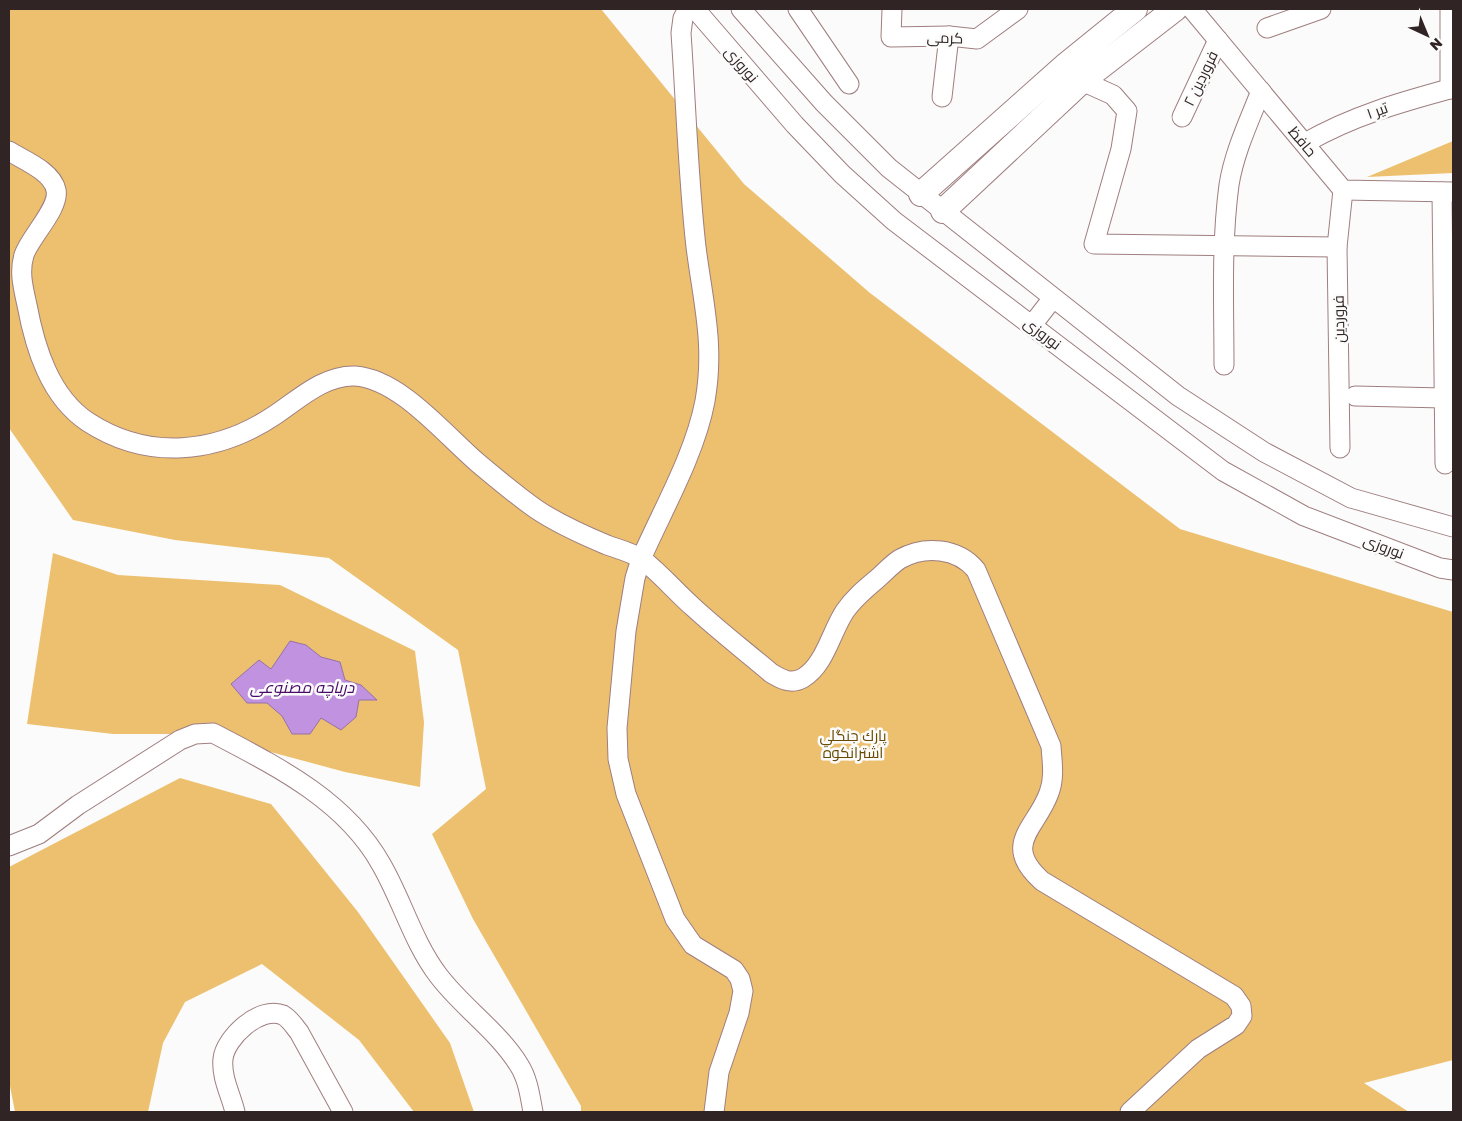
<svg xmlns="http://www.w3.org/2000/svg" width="1462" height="1121" font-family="'Golos Text',Cairo,sans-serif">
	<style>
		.green { fill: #ecc06f }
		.water { fill: #c092df; stroke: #9571a7 }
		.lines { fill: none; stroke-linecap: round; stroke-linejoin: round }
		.minor-casing { stroke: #9f7e7f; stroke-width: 21 }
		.major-casing { stroke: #9f7e7f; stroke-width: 26 }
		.minor { stroke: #fff; stroke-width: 19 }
		.major { stroke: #fff; stroke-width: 24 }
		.labels { text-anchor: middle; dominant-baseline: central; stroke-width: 5; stroke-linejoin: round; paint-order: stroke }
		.street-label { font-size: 15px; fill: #312424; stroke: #fbfbfb }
		.park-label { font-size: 15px; fill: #684a00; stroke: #fbfbfb }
		.water-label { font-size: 16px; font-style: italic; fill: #490968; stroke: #fbfbfb }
	</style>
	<rect width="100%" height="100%" fill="#fbfbfb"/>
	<g class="green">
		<polygon points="9,9 601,9 744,184 870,293 1180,529 1453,612 1453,1060 1364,1083 1409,1112 581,1112 581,1106 473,919 432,834 486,789 458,650 329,558 175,540 73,520 9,428"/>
		<polygon points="1453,141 1453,173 1367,177"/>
		<polygon points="53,553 118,575 280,585 415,651 424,722 420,787 345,772 204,734 113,734 27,724"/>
		<polygon points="180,778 271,804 358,912 450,1043 474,1112 414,1112 359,1040 262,964 185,1002 163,1043 148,1112 15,1112 9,1081 9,867"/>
	</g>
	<polygon class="water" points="290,641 306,645 321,657 340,662 345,680 361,685 377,700 359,700 356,717 341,730 321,718 310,734 292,734 282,716 267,703 247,703 231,684 259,660 271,669"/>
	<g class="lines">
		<defs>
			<g id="minor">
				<path d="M688 9 683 18 681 33C686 104 688 176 696 247 703 302 715 345 705 401 695 454 663 509 641 559L635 578 626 631 617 728 618 759 626 794 675 919 693 945 734 970 740 979 743 991 739 1013 719 1072 714 1112"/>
				<polyline points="695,9 795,125 842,174 894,221 1223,471 1304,516 1440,568 1453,570"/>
				<polyline points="741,9 824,103 889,168 1178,396 1264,452 1351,498 1453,527"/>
				<polyline points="798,9 849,84"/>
				<polyline points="892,9 891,37 949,36 977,39 1018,9"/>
				<polyline points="1192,9 1343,190 1453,192"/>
				<polyline points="1267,28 1321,9"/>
				<polyline points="1074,73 1082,81 1113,95 1127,111 1121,149 1094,244 1337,247"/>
				<polyline points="1450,89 1450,9"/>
				<polyline points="942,97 949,36"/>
				<polyline points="1182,117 1218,40"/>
				<path d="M1305 143C1352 116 1401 102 1453 88"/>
				<path d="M9 151C23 160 52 171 56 190 60 208 30 237 24 255 19 272 23 287 27 305 35 348 50 397 88 422 148 461 217 454 275 415 299 399 324 375 355 376 400 379 445 435 478 463 497 479 516 495 536 509 558 524 583 535 607 545 618 549 634 553 643 560 661 574 676 592 693 607 718 630 745 651 771 673 781 679 791 685 803 678 825 665 831 632 845 611 854 598 865 589 877 579 884 573 892 564 900 559 925 545 958 548 976 570L1051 746C1052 762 1055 777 1049 793 1036 829 1001 844 1042 881L1234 996 1241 1006 1242 1016 1236 1025 1198 1049 1130 1112"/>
				<polyline points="1442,192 1445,464"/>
				<polyline points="1032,325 1053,298"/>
				<path d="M1224 365C1224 306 1221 245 1229 185 1234 153 1249 121 1261 91"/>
				<polyline points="1355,396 1444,398"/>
				<polyline points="1340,448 1337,247 1343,190"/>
				<path d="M9 846 39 834 78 805 180 740 195 734 213 733C276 766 345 800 381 864 402 900 413 942 438 975 462 1007 498 1031 519 1065 528 1079 530 1096 533 1112"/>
				<path d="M235 1112C231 1095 221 1077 223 1059 225 1038 260 1005 283 1015 290 1019 294 1026 299 1032L343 1112"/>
			</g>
			<g id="major">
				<polyline points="921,194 1067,64 1135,9"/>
				<polyline points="943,211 1082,81 1175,9"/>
			</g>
		</defs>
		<use href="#minor" class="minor-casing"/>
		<use href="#major" class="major-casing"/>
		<use href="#minor" class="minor"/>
		<use href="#major" class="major"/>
	</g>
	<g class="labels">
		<g class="street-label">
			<text transform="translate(945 37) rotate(2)">کرمی</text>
			<text transform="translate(742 64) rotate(49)">نوروزی</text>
			<text transform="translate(1200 78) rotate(-64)">فروردین ۲</text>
			<text transform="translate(1377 110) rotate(-20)">تیر ۱</text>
			<text transform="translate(1303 141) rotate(50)">حافظ</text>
			<text transform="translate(1338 319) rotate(-91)">فروردین</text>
			<text transform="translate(1043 333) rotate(37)">نوروزی</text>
			<text transform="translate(1384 546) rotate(21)">نوروزی</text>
		</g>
		<g class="park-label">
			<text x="853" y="735">پارك جنگلي<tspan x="853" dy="17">اشترانكوه</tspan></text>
		</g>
		<g class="water-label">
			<text x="302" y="687">دریاچه مصنوعی</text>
		</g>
	</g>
	<rect width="1462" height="1121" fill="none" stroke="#312424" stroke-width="20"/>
	<g transform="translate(1427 35) rotate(136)" stroke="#fbfbfb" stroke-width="4" paint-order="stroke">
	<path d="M0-4L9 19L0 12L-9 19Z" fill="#312424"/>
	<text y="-8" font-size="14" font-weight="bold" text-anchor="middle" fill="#312424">N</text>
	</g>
</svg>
